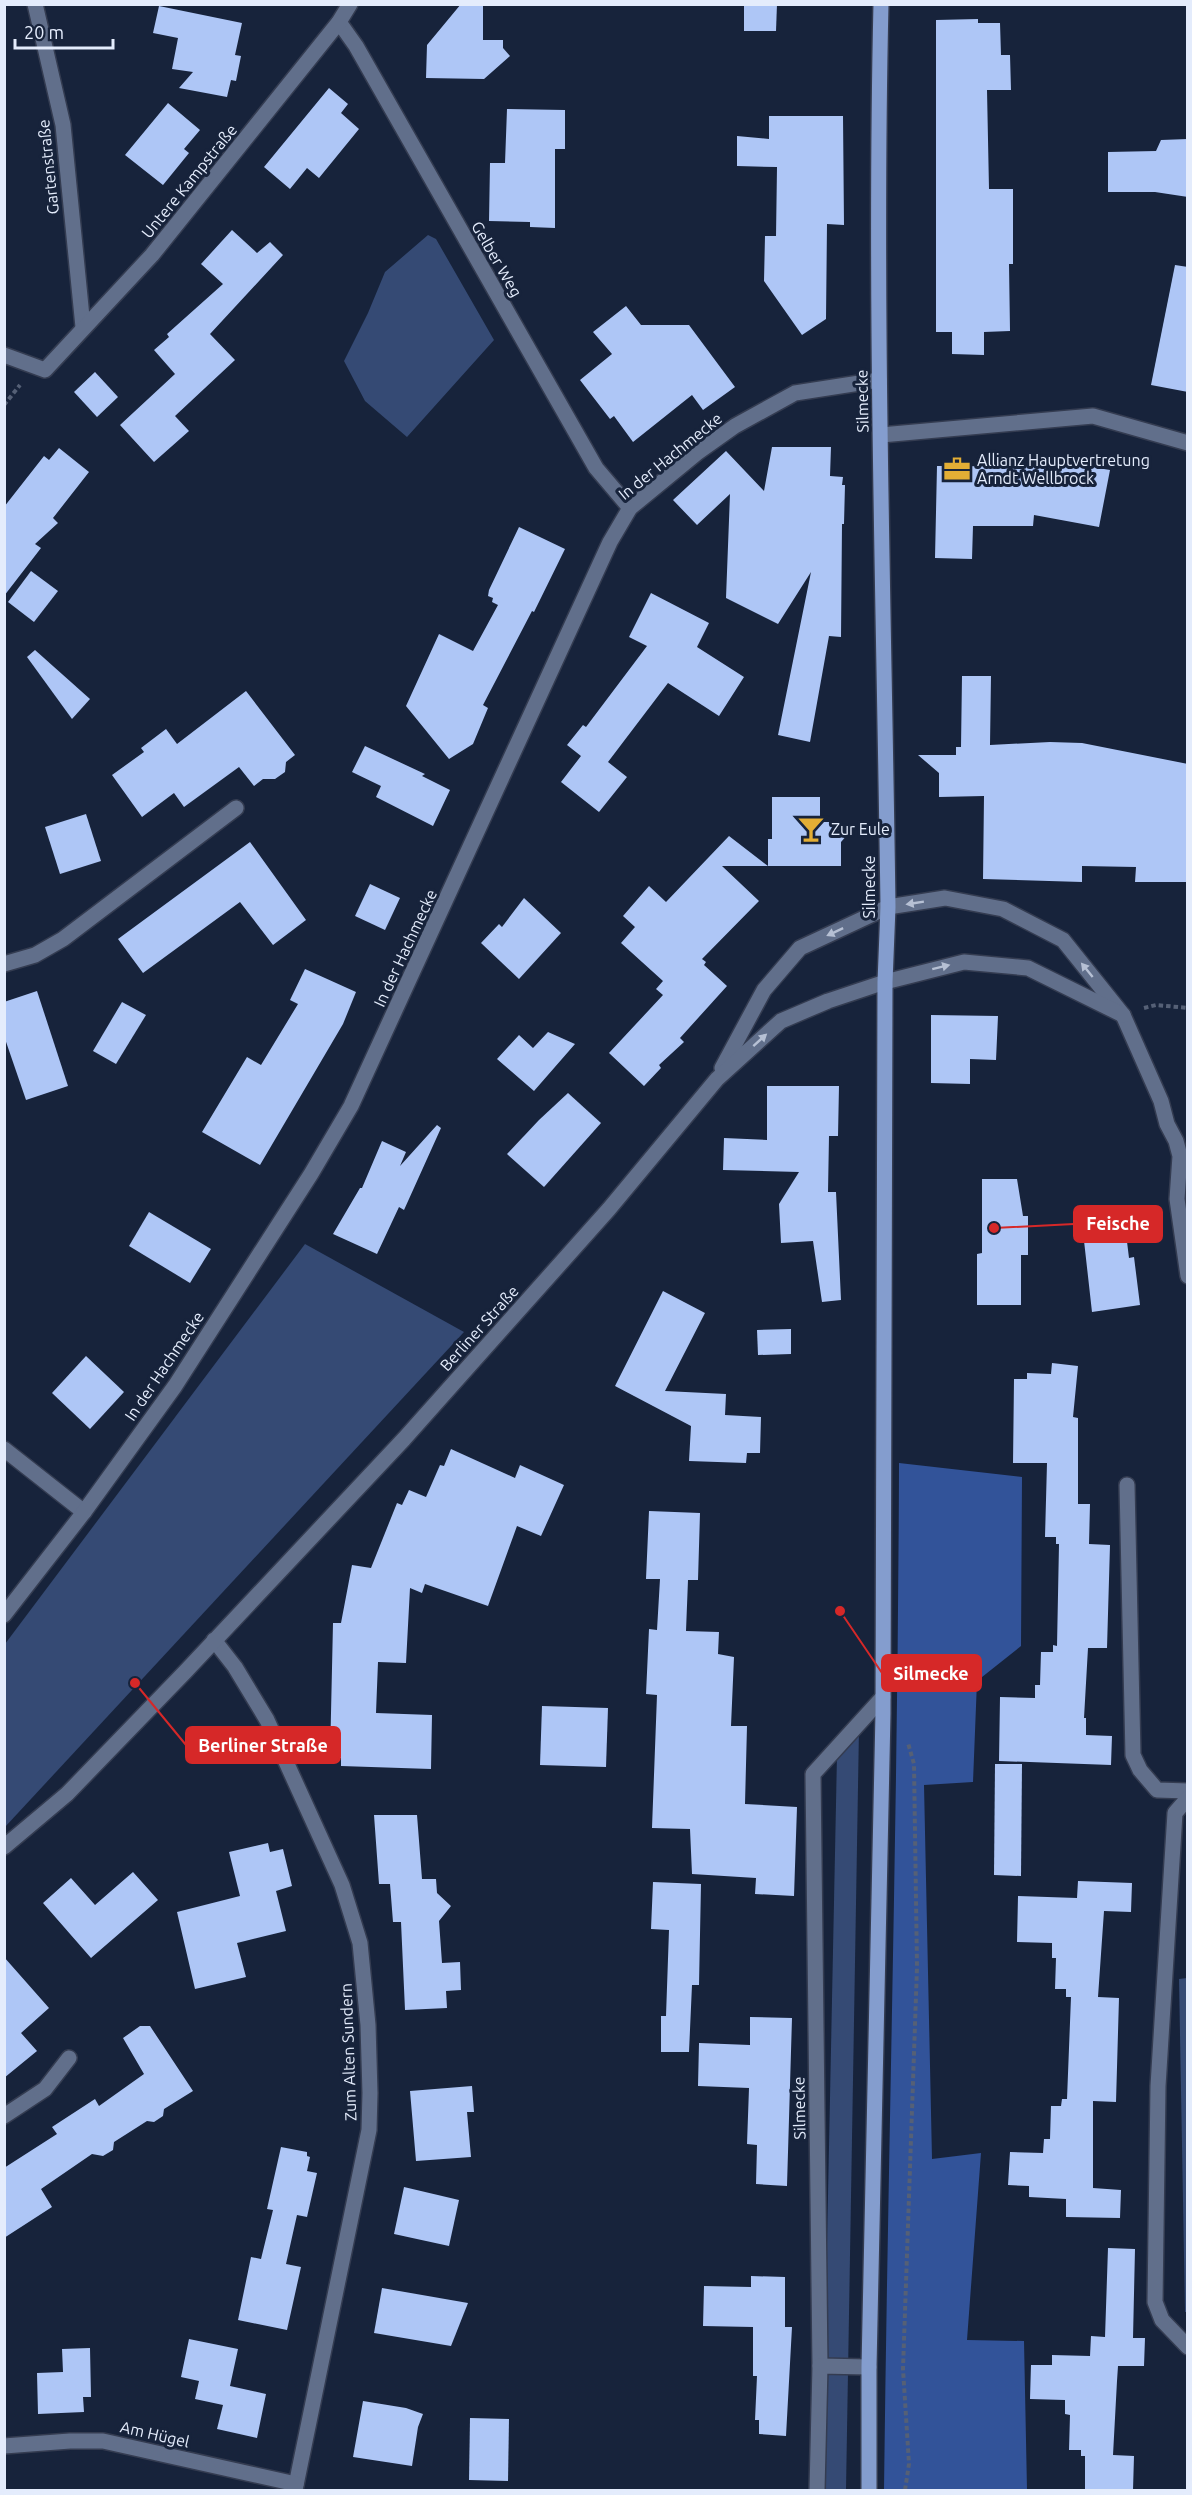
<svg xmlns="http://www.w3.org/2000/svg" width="1192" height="2495" font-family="Ubuntu,sans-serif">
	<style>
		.green { fill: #354a74 }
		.forest { fill: #325399 }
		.building { fill: #aec6f6 }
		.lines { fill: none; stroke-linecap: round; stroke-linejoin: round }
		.minor-casing { stroke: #343c51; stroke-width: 18 }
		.major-casing { stroke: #343c51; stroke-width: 18 }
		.path { stroke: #556076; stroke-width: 4; stroke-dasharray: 4.5 3; stroke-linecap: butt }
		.minor { stroke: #616f8b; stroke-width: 15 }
		.major { stroke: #849dce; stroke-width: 15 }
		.oneway { fill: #b6c0d4 }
		.labels { text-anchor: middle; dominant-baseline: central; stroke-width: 6; stroke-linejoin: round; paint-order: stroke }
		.street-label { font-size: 16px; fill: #e4ecfc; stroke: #17233b }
		.poi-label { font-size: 16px; fill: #e4ecfc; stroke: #17233b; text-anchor: start }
		.leader { fill: none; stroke: #d62828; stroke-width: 2 }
		.callout-dot { fill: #d62828; stroke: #17233b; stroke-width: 2 }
		.callout { fill: #d62828; stroke: #d62828; stroke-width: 2 }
		.callout-label { font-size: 18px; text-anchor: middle; font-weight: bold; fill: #fff }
	</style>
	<rect width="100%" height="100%" fill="#17233b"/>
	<g class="green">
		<polygon points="428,235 436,239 494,340 407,437 365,401 344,361 368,313 385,272"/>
		<polygon points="305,1244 464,1332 5,1827 5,1644"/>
		<polygon points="859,1728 846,2490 822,2490 837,1755"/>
		<polygon points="1187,1978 1188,2312 1185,2312 1179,1979"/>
	</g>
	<path class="forest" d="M899 1463 1022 1477 1021 1646 977 1681 973 1782 924 1785 932 2159 981 2153 967 2340 1024 2341 1027 2490H884C888 2148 898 1805 899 1463Z"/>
	<g class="building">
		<polygon points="461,4 483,4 483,40 503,40 503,48 510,56 484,79 426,78 427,45"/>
		<polygon points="744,4 777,4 776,31 744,31"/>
		<polygon points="159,6 242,23 235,55 241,56 236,81 231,80 227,97 179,88 193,72 172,69 178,38 153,33"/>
		<polygon points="978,19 978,23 1000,23 1001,55 1010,55 1011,90 987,90 989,189 1013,189 1013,264 1009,264 1010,331 984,332 984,355 952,354 952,332 936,332 936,20"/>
		<polygon points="329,88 348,104 341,113 359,129 319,178 307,168 290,189 264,167"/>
		<polygon points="168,103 200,130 184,149 189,153 163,185 125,155"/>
		<polygon points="507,109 565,110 565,149 555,149 555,228 530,227 530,222 489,221 490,163 505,163"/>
		<polygon points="769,116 843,116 844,225 827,224 826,319 802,335 764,281 765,236 776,236 777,167 737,166 737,136 769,139"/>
		<polygon points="1188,139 1188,197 1155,192 1108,192 1108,152 1156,151 1161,140"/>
		<polygon points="232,230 257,253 270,242 283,255 210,334 235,360 175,416 189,431 154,462 120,425 175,374 154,350 169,337 167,334 223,284 201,264"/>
		<polygon points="1175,265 1188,267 1188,392 1151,385"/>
		<polygon points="626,306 641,325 689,325 735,387 703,410 692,395 633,442 614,416 610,419 580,380 612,354 593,332"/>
		<polygon points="95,372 118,397 97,417 74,392"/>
		<polygon points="772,447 831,447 830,476 843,477 842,485 845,485 844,524 842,524 841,637 829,636 810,742 778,735 811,572 778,624 726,598 730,494 697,525 673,500 726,451 764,491"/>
		<polygon points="59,448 89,472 53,518 58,523 35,544 41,548 4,596 4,507 44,456 49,460"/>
		<polygon points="937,466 1092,467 1110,470 1099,527 1034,515 1033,526 973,526 972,559 935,558"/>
		<polygon points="519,527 565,549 534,612 532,611 483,705 488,708 473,744 449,759 406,706 439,634 473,651 498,605 492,602 493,598 488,596 489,590"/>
		<polygon points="31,571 58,591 34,622 8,602"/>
		<polygon points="651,593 709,623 697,647 744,677 719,716 668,683 608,762 627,777 599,812 561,782 581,756 567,745 583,725 586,727 647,646 629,637"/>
		<polygon points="35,650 90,699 72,719 27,657"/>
		<polygon points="962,676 991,676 990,745 1050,742 1082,743 1188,764 1188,882 1135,882 1136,867 1082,866 1082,882 983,879 984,796 939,797 939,773 918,755 956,755 956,747 961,747"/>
		<polygon points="246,691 295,755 286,762 285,772 275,779 263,779 254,786 239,767 184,807 174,793 142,817 112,775 144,752 141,748 166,729 177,744"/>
		<polygon points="365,746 425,774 422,776 450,790 433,826 376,797 381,786 352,772"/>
		<polygon points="772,797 820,797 820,822 836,822 848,834 841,842 841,866 722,866 759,901 702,959 706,962 704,965 727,986 680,1038 684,1042 659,1065 661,1068 644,1086 609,1053 663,995 656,989 663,981 621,943 635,927 623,916 649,886 666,902 729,836 768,866 768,839 772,839"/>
		<polygon points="86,814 101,861 60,874 45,827"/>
		<polygon points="250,842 306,920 273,945 240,902 143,973 118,939"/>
		<polygon points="370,884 400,898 385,930 355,916"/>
		<polygon points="524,898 561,933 519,979 481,943 499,924 502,927"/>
		<polygon points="305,969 356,992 343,1024 260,1165 202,1132 247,1057 261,1065 298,1004 290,1000"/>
		<polygon points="37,991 68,1086 26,1100 4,1036 4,1002"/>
		<polygon points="122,1002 146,1015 116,1064 93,1051"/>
		<polygon points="931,1015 998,1016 996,1060 970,1059 970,1084 931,1083"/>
		<polygon points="548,1032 575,1044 534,1091 497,1059 519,1035 533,1048"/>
		<polygon points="767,1086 839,1086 838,1136 829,1136 828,1192 836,1192 841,1300 822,1302 813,1241 781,1243 779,1204 799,1172 723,1170 724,1138 767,1140"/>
		<polygon points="568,1093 601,1123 544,1187 507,1154 539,1120"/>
		<polygon points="437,1125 441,1128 404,1210 399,1207 377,1254 333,1234 360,1188 362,1188 382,1141 406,1152 400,1166"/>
		<polygon points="982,1179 1017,1179 1023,1216 1028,1216 1028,1255 1021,1255 1021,1305 977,1305 977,1254 982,1253"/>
		<polygon points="1123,1209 1129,1258 1134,1257 1140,1305 1092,1312 1081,1214"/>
		<polygon points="149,1212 211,1249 190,1283 129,1246"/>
		<polygon points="663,1291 705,1313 665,1391 726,1394 725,1415 761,1417 760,1453 747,1453 746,1463 689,1461 691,1426 615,1386"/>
		<polygon points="791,1329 791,1354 758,1355 757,1330"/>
		<polygon points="86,1356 124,1392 90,1429 52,1393"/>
		<polygon points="1052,1363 1078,1366 1073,1417 1078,1418 1078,1504 1090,1504 1089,1544 1110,1545 1107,1648 1088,1648 1084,1718 1086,1718 1086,1735 1112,1736 1111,1765 999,1761 1000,1697 1035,1698 1035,1685 1040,1685 1041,1652 1053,1652 1053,1645 1057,1646 1059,1544 1056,1544 1056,1537 1045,1537 1047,1463 1013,1463 1014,1379 1027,1379 1027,1373 1051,1374"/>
		<polygon points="451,1449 515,1478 520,1465 564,1485 541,1536 517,1526 488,1606 425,1584 422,1593 410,1588 406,1663 378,1662 376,1713 432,1715 431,1769 341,1766 341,1758 330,1758 333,1623 341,1623 352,1565 371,1568 397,1503 402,1505 409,1490 426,1497 440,1465 444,1466"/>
		<polygon points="649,1511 700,1513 698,1580 688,1580 686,1631 719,1632 718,1654 734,1657 731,1726 747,1726 745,1804 797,1807 794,1896 755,1894 756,1878 692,1874 690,1829 652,1828 657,1695 646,1694 649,1629 657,1630 660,1579 646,1579"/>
		<polygon points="542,1706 608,1708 606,1767 540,1765"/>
		<polygon points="995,1764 1022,1764 1021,1876 994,1875"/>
		<polygon points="374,1815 417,1815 422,1879 436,1879 437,1893 451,1906 439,1921 442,1963 460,1962 461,1990 446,1991 447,2008 405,2010 401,1922 393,1922 390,1884 379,1884"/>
		<polygon points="268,1843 270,1852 283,1849 292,1886 276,1891 286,1931 237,1943 246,1977 195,1989 177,1912 240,1896 229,1852"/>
		<polygon points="133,1872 158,1900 91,1958 43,1903 71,1878 95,1905"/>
		<polygon points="1078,1881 1132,1883 1131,1912 1104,1911 1098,1997 1119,1998 1116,2102 1093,2101 1093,2188 1121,2190 1120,2218 1066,2217 1066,2199 1029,2197 1029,2186 1008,2185 1010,2152 1043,2153 1044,2139 1050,2139 1051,2106 1061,2106 1062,2099 1067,2099 1071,1997 1066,1997 1066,1989 1055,1989 1056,1958 1052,1958 1052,1943 1017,1942 1018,1896 1077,1898"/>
		<polygon points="653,1882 701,1884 699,1985 692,1985 689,2052 661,2052 661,2016 666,2016 669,1930 651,1929"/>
		<polygon points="4,1957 49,2008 21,2033 37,2051 4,2078"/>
		<polygon points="750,2017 792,2018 787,2186 756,2184 757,2145 747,2144 749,2088 698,2086 699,2043 750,2045"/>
		<polygon points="140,2026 150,2026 193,2091 164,2109 163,2116 154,2122 147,2121 114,2142 113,2150 103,2156 92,2154 41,2189 52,2207 4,2238 4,2168 57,2134 52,2127 95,2099 99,2106 144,2074 123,2038"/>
		<polygon points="472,2086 474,2112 467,2112 471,2157 416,2161 410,2091"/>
		<polygon points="281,2147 307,2152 307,2156 310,2157 307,2171 317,2173 307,2217 297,2215 286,2264 301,2267 287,2330 238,2320 251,2257 261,2259 273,2210 267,2209"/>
		<polygon points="404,2187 459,2200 449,2246 394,2234"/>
		<polygon points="1108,2248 1135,2249 1133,2338 1145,2338 1144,2366 1118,2366 1117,2381 1113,2455 1134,2456 1133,2490 1085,2490 1085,2456 1081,2456 1081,2450 1069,2450 1070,2415 1065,2414 1065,2400 1030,2399 1031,2365 1052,2365 1052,2355 1090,2356 1091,2336 1105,2337"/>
		<polygon points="751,2276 785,2277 785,2327 792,2327 786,2436 759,2434 759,2420 755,2420 757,2376 753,2376 753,2327 703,2326 704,2286 751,2287"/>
		<polygon points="382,2288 468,2303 451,2346 374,2333"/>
		<polygon points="189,2339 238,2349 230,2386 266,2394 257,2438 217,2429 223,2405 195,2399 199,2381 181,2377"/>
		<polygon points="90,2348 91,2397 83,2397 84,2412 38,2414 37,2373 63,2372 62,2349"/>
		<polygon points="363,2401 406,2408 423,2414 418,2427 412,2466 353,2457"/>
		<polygon points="470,2418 509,2419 508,2481 469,2480"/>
	</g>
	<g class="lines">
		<defs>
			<g id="minor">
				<polyline points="35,4 63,125 83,327"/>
				<polyline points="339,22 356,46 596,468 630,508"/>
				<polyline points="4,355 45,370 152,255 339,22 350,4"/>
				<polyline points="881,435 1093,416 1188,443"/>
				<polyline points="4,964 35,955 63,939 236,808"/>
				<polyline points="722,1068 764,990 800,948 888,907 945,898 1003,909 1063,940 1123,1015 1161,1101 1167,1124 1176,1141 1180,1156 1177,1199 1188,1276"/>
				<polyline points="4,1449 84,1512"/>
				<polyline points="1127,1485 1133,1755 1140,1770 1157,1790 1188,1791"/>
				<polyline points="4,1615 84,1512 175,1386 311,1174 351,1106 610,542 630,508 697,453 735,426 795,393 879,380"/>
				<polyline points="214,1640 235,1667 267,1720 342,1885 360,1943 368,2025 370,2093 369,2130 295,2490"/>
				<polyline points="1188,1798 1175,1813 1158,2086 1155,2302 1162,2320 1188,2347"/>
				<polyline points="4,1847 67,1794 185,1672 404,1439 609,1209 717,1079 781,1021 828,1001 885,982 964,962 1028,968 1123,1015"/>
				<polyline points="4,2116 45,2089 69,2058"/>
				<polyline points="820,2366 813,1774 883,1697"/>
				<polyline points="4,2446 70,2441 103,2441 296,2484"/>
				<polyline points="817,2490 820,2366 869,2367"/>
			</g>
			<path id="major" d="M869 2490V2367L883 1713 885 982 888 907C884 607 874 305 881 4"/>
		</defs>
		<use href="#minor" class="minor-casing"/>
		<use href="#major" class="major-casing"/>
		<g class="path">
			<polyline points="4,405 20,385"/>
			<polyline points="1144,1008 1156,1005 1188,1008"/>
			<polyline points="905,2490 909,2464 903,2369 917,1967 914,1764 908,1743"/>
		</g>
		<use href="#minor" class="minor"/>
		<use href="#major" class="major"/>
	</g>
	<defs><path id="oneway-solid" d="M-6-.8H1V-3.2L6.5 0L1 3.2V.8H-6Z" transform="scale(1.5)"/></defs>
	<g class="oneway">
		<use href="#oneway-solid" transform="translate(915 903) rotate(171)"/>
		<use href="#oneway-solid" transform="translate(835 932) rotate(155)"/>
		<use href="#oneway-solid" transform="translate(941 967) rotate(-14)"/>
		<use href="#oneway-solid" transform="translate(1087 970) rotate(-129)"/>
		<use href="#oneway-solid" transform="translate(760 1040) rotate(-42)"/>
	</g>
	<defs>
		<symbol id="office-bare" viewBox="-9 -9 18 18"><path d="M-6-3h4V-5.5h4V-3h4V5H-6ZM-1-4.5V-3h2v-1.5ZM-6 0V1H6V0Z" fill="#e3ae35" stroke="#17233b" stroke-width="2.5" paint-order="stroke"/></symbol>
		<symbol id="bar-bare" viewBox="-9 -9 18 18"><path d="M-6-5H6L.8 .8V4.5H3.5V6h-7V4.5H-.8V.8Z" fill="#e3ae35" stroke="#17233b" stroke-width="2.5" paint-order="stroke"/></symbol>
	</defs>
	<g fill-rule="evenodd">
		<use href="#office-bare" x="938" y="450" width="38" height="38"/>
		<use href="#bar-bare" x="792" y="810" width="38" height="38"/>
	</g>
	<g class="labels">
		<g class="street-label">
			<text transform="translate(48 167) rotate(-96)">Gartenstraße</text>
			<text transform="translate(189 181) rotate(-51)">Untere Kampstraße</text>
			<text transform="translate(497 259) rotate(60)">Gelber Weg</text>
			<text transform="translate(862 401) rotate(-91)">Silmecke</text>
			<text transform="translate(670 456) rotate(-39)">In der Hachmecke</text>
			<text transform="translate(869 887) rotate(-90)">Silmecke</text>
			<text transform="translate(405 948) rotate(-65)">In der Hachmecke</text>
			<text transform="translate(479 1328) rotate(-48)">Berliner Straße</text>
			<text transform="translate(164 1366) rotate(-56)">In der Hachmecke</text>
			<text transform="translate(348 2052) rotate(-92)">Zum Alten Sundern</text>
			<text transform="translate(799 2108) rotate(-91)">Silmecke</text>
			<text transform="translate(155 2434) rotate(13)">Am Hügel</text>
		</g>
		<g class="poi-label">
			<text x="977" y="460">Allianz Hauptvertretung<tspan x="977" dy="18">Arndt Wellbrock</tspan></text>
			<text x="831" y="829">Zur Eule</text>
		</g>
	</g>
	<path class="leader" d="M994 1228L1074 1224M840 1611L882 1673M135 1683L186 1745"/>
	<g class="callout-dot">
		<circle cx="994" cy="1228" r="6"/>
		<circle cx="840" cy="1611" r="6"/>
		<circle cx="135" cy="1683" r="6"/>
	</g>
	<g class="callout">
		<rect x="1074" y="1206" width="88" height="36" rx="6"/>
		<rect x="882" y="1655" width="99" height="36" rx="6"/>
		<rect x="186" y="1727" width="154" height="36" rx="6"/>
	</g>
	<g class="callout-label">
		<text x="1118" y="1230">Feische</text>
		<text x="931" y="1680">Silmecke</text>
		<text x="263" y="1752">Berliner Straße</text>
	</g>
	<rect width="1192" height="2495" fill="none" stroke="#e4ecfc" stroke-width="12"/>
	<path d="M15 39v9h98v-9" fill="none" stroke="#e4ecfc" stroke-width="3"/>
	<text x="24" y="39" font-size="18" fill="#e4ecfc" stroke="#17233b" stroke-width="4.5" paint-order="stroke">20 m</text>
</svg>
